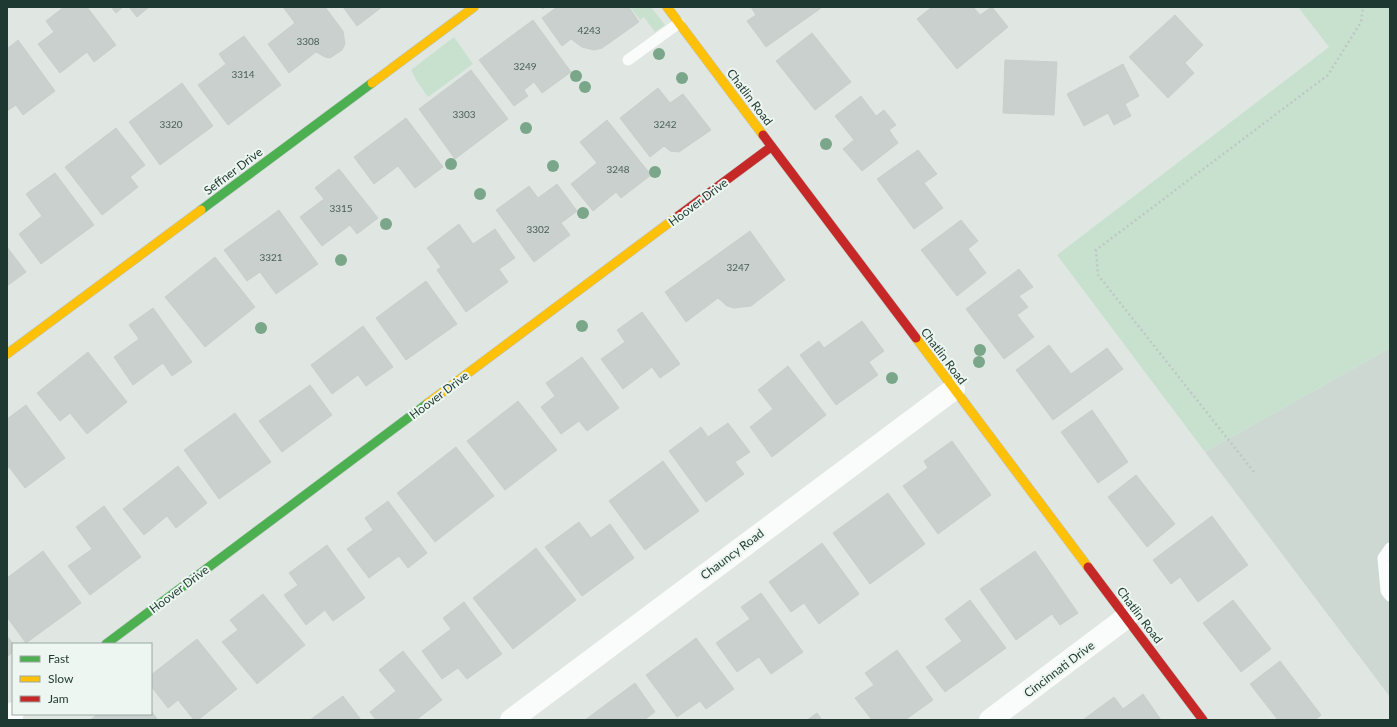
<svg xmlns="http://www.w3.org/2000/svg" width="1397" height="727" font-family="Lato,sans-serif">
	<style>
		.built { fill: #cdd8d3 }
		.green { fill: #c8e1cf }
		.building { fill: #cad0cd; stroke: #c9cfcc }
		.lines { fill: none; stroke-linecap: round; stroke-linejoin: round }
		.fast-casing { stroke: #b9c4bf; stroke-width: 10 }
		.slow-casing { stroke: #b9c4bf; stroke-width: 10 }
		.jam-casing { stroke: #b9c4bf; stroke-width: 10 }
		.path { stroke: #bfc7c5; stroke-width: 2.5; stroke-dasharray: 2 3; stroke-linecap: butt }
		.lane { stroke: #fafbfb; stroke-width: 11 }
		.street { stroke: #fafbfb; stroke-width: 22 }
		.fast { stroke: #4caf50; stroke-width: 9 }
		.slow { stroke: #ffc107; stroke-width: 9 }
		.jam { stroke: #c62828; stroke-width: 9 }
		.tree { fill: #7aa68a }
		.labels { text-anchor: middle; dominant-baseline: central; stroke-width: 4; stroke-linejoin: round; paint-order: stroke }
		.number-label { font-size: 10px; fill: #495f58 }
		.street-label { font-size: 12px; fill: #1e3931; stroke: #edf6f1 }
	</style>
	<rect width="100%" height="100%" fill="#e0e7e3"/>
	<polygon class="built" points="1390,348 1390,697 1205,452"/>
	<g class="green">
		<polygon points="630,7 651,7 665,25 655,32 644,17 640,20"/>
		<polygon points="1298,7 1390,7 1390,348 1205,452 1057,255 1329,47"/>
		<polygon points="454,37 473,64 428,97 416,80 411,70"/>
	</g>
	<g class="building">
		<polygon points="64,7 87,7 116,45 94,62 87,52 60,73 38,44 54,32 46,21"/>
		<polygon points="111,7 123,7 116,13"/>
		<polygon points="129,7 149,7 137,17"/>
		<polygon points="283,7 325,7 343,31 345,44 342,50 330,58 325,57 316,52 289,73 268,44 295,23"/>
		<polygon points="343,7 382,7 357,26"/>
		<polygon points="557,7 629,7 639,22 602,48 594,50 582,47 571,39 562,46 542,18"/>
		<polygon points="751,7 820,7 821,8 766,47 747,21 756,15"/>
		<polygon points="932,7 973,7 980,15 992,7 1008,27 957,69 917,19"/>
		<polygon points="1175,15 1203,45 1185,63 1194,73 1168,98 1129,57"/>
		<polygon points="533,20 571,72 542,93 534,82 524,90 528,96 514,106 479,60"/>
		<polygon points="812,33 851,82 815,110 776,61"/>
		<polygon points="244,36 281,85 228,125 198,85 226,64 219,54"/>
		<polygon points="18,40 55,91 23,115 16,105 7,111 7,49"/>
		<polygon points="1005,60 1057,62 1054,115 1003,113"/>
		<polygon points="1123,64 1139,96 1125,104 1131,116 1114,125 1108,113 1084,126 1067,94"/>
		<polygon points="471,70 508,119 455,159 419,109"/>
		<polygon points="182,83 213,126 160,165 129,122"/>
		<polygon points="658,88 670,103 683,94 711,130 679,152 670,151 664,146 650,157 620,118"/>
		<polygon points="861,96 876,116 884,110 896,125 889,130 898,143 862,171 843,149 854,140 835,116"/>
		<polygon points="406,118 443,167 415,188 398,166 374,184 354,157"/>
		<polygon points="607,120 651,175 621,198 616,192 593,211 571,184 597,163 580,142"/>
		<polygon points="116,128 145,165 130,177 138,187 102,215 65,167"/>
		<polygon points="918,150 937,174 924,183 943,208 914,229 877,179"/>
		<polygon points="339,169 378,218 357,234 350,225 322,246 300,217 324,199 315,188"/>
		<polygon points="55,173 94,225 41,264 19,234 42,216 26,194"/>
		<polygon points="557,184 577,211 561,223 570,235 534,262 496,210 529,186 538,198"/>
		<polygon points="279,210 318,264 276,294 260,272 247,281 224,250"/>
		<polygon points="961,220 978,241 968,249 986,273 957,296 921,250"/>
		<polygon points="459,224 473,244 495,229 515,258 499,269 508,282 466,312 437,270 441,267 427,248"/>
		<polygon points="750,231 785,280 751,306 734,308 727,306 718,298 686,322 665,292"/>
		<polygon points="7,247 26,272 7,286"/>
		<polygon points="215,257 255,307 205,347 165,297"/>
		<polygon points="1019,269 1033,287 1019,296 1028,307 1017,315 1034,337 1004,359 966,309"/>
		<polygon points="426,281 457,324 406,360 376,318"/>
		<polygon points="153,308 192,362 172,376 163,363 133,385 114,357 139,339 129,325"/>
		<polygon points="642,312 680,364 660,378 652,367 623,389 601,359 625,342 617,330"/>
		<polygon points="862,321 884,351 869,362 878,375 836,405 800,355 819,341 824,348"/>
		<polygon points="363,326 393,367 366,386 358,375 332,394 311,365"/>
		<polygon points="1049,345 1071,374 1107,348 1123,369 1053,420 1016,370"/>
		<polygon points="88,352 127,402 87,434 70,413 60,421 37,393"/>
		<polygon points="582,357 619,408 587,431 579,421 561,434 541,407 555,396 546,383"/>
		<polygon points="788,366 826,415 772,457 750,427 773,409 758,390"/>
		<polygon points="310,385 332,415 282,452 259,421"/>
		<polygon points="518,401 557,450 505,490 467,441"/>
		<polygon points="26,405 65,458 25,488 9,467 7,468 7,419"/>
		<polygon points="1092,410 1128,462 1098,483 1061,432"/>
		<polygon points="235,413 271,462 219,499 184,450"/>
		<polygon points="728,423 750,452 735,462 744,474 706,502 669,451 701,427 708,437"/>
		<polygon points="952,441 991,495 938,534 903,486 928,468 924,461"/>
		<polygon points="456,447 494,496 435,542 397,493"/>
		<polygon points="663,461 699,511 645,550 609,501"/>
		<polygon points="178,466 207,503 176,528 167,516 144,535 123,509"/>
		<polygon points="1136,475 1175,524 1147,547 1108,497"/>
		<polygon points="888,493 925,544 870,584 833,533"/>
		<polygon points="388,501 427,553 408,568 399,556 369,578 347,549 373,530 365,518"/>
		<polygon points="104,506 141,557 90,595 68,566 92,549 76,527"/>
		<polygon points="1212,516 1248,565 1198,602 1180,577 1171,584 1153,560"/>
		<polygon points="579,522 591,538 610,524 634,558 582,596 545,547"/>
		<polygon points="822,543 859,594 819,624 804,603 791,612 769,582"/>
		<polygon points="327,545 365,598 333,621 325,610 306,625 284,595 298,585 289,573"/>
		<polygon points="536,548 576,600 513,649 473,598"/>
		<polygon points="43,551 81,603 26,643 7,617 7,578"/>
		<polygon points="1035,551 1078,613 1060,625 1052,614 1016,640 980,589"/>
		<polygon points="761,593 803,652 771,674 759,657 737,672 716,643 750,619 741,607"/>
		<polygon points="263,594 305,645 257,684 222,642 238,630 230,620"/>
		<polygon points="970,600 1006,648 945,692 926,667 962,641 945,619"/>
		<polygon points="1233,600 1271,649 1241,672 1203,623"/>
		<polygon points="464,602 502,654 467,679 458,668 442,679 422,651 451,629 443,618"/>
		<polygon points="7,636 13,644 13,652 7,657"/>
		<polygon points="696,638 734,689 706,709 700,701 677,717 646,675"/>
		<polygon points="197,639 237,689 198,720 194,720 178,700 168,708 151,686 151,675"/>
		<polygon points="897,650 933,700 905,720 872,720 855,698 874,685 865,673"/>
		<polygon points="403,651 442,700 416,720 376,720 370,712 396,691 379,670"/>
		<polygon points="1280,661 1321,715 1315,720 1278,720 1250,684"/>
		<polygon points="635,683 655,712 644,720 585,720"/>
		<polygon points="1143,694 1161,720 1083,720 1114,697 1123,709"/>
		<polygon points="343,696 361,720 310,720"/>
		<polygon points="151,711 158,720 90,720 98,714 151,714"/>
		<polygon points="817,713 822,720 807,720"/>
	</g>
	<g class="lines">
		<defs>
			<g id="fast">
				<polyline points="201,210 372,83"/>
				<polyline points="106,644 428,403"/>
			</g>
			<g id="slow">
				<polyline points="667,7 763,135"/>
				<polyline points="372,83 474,7"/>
				<polyline points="916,338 1088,567"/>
				<polyline points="7,354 201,210"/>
				<polyline points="428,403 678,216"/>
			</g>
			<g id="jam">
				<polyline points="763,135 916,338"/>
				<polyline points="678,216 771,147"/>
				<polyline points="1088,567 1203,720"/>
			</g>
		</defs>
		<use href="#fast" class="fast-casing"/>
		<use href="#slow" class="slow-casing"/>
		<use href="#jam" class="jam-casing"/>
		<g class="path">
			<polyline points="542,8 544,7"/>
			<polyline points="1254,472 1098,275 1096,250 1328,75 1361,22 1363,7"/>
		</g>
		<g class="lane">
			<polyline points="628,60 679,23"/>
			<polyline points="1390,548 1383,558 1386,591 1390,596"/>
		</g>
		<g class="street">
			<polyline points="7,718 13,713"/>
			<polyline points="511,720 954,389"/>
			<polyline points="990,720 1127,617"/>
		</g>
		<use href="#fast" class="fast"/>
		<use href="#slow" class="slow"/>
		<use href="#jam" class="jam"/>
	</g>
	<g class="tree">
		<circle cx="659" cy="54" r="6"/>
		<circle cx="576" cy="76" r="6"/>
		<circle cx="682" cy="78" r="6"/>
		<circle cx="585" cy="87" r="6"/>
		<circle cx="526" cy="128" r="6"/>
		<circle cx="826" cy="144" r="6"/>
		<circle cx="451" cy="164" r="6"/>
		<circle cx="553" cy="166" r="6"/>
		<circle cx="655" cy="172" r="6"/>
		<circle cx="480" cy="194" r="6"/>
		<circle cx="583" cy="213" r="6"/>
		<circle cx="386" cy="224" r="6"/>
		<circle cx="341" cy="260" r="6"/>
		<circle cx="582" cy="326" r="6"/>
		<circle cx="261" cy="328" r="6"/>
		<circle cx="980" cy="350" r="6"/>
		<circle cx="979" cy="362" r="6"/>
		<circle cx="892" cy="378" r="6"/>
	</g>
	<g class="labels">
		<g class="number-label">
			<text x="589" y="30">4243</text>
			<text x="308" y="41">3308</text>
			<text x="525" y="66">3249</text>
			<text x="243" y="74">3314</text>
			<text x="464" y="114">3303</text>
			<text x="171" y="124">3320</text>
			<text x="665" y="124">3242</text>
			<text x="618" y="169">3248</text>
			<text x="341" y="208">3315</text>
			<text x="538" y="229">3302</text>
			<text x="271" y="257">3321</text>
			<text x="738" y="267">3247</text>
		</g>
		<g class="street-label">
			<text transform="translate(750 97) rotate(53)">Chatlin Road</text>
			<text transform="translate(233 171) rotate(-37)">Seffner Drive</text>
			<text transform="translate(698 202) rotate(-37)">Hoover Drive</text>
			<text transform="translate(944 356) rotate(53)">Chatlin Road</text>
			<text transform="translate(439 395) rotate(-37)">Hoover Drive</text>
			<text transform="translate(732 554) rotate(-37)">Chauncy Road</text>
			<text transform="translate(179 589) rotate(-37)">Hoover Drive</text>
			<text transform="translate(1140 615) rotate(53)">Chatlin Road</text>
			<text transform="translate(1059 669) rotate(-37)">Cincinnati Drive</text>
		</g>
	</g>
	<rect width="1397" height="727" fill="none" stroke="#1e3931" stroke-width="16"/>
	<rect x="12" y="643" width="140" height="72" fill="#edf6f1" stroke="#9aaaa4"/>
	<rect x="20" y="656" width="20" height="6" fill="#4caf50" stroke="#9aaaa4"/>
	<text x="48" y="663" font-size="12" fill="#1e3931">Fast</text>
	<rect x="20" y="676" width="20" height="6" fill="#ffc107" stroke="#9aaaa4"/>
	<text x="48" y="683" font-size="12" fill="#1e3931">Slow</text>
	<rect x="20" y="696" width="20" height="6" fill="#c62828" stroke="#9aaaa4"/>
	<text x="48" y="703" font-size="12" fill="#1e3931">Jam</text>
</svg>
